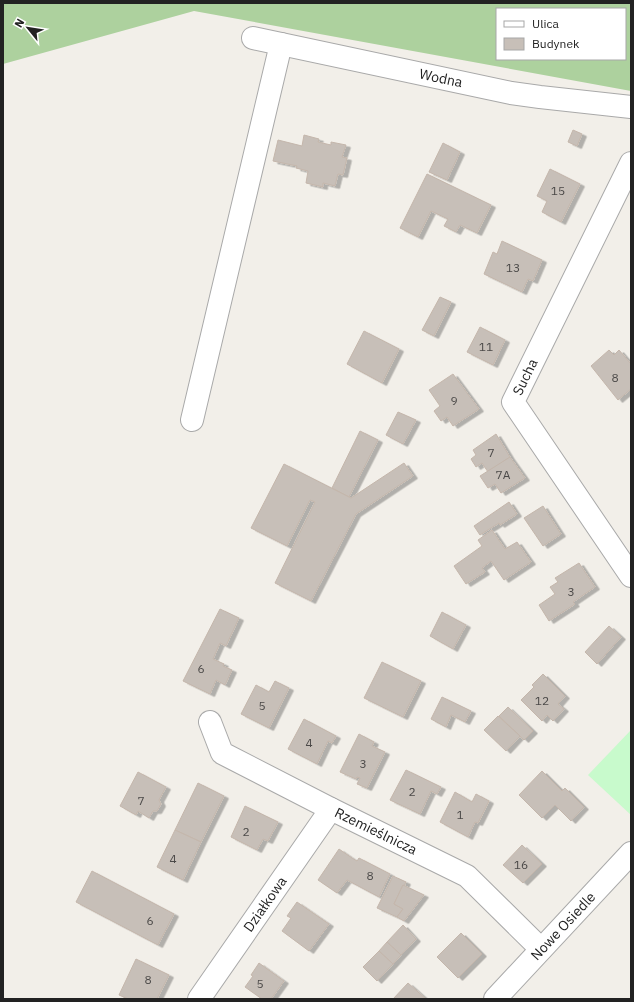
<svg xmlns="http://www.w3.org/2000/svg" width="634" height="1002" font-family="'IBM Plex Sans',sans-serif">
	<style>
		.forest { fill: #add19e; fill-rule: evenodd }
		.park { fill: #c8facc }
		.building { fill: #c7bfb8; stroke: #c4b6ab; filter: url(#shadow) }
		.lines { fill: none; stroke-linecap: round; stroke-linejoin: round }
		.minor-casing { stroke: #a9a9a9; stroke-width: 24 }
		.minor { stroke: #fff; stroke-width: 22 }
		.labels { text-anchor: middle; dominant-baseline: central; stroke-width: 3; stroke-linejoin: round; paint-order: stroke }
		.number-label { font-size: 12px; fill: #4b4948 }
		.street-label { font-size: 14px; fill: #222; stroke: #fff }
	</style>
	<defs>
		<filter id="shadow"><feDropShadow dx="4.5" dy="2.5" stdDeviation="0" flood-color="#0004"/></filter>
	</defs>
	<rect width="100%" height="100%" fill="#f2efe9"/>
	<path class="forest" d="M3 3H631V91L194 11 3 64ZM497 9H625V59H497Z"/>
	<polygon class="park" points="631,730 631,815 588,775"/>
	<g class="building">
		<polygon points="573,130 582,134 577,146 568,142"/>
		<polygon points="304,135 319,139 318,142 331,145 331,142 346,145 342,157 347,158 343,175 338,174 335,186 323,183 323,187 306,183 308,171 296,168 297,166 273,161 278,140 302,146"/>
		<polygon points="443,143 460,152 447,180 429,172"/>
		<polygon points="550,169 580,184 561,222 542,212 547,201 537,196"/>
		<polygon points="427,174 491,205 477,233 460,225 456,232 444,226 448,219 431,211 418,237 400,228"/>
		<polygon points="502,241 542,260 533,281 528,279 522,292 484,274 493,252 497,254"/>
		<polygon points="440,297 451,302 434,336 422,330"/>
		<polygon points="480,327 505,340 493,365 467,352"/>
		<polygon points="364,331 399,349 382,383 347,364"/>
		<polygon points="609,350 614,355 619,350 631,364 631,389 618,400 591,366"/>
		<polygon points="453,374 479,409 453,426 447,417 441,421 434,411 440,406 429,390"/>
		<polygon points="398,412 416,420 403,444 386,435"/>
		<polygon points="360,431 378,440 349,497 332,488"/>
		<polygon points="496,434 510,457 488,472 482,463 476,467 471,459 476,455 473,450"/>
		<polygon points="510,457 525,478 501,493 495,484 488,488 480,476"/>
		<polygon points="404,463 413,476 356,514 311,601 275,583 315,502 310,500 287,546 251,528 284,464 351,498"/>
		<polygon points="509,502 517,514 500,525 499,523 480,535 474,526"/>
		<polygon points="543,506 561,534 543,546 524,518"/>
		<polygon points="492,530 505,549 517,542 531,562 504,580 491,561 482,568 485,572 466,584 454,566 482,546 478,540"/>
		<polygon points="579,563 595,587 573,602 575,604 549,621 539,605 555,594 550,587 558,582 555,578"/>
		<polygon points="220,609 239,618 226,646 220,643 213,659 224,664 223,666 232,670 225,685 216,680 210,694 183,681"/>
		<polygon points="442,612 466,625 453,649 430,636"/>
		<polygon points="609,626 621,637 597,664 585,652"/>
		<polygon points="382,662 421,681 403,717 364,698"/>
		<polygon points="543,674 565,696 558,704 564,709 553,721 547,715 542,721 521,700 534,687 532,685"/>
		<polygon points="275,681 289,688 269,728 241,714 256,685 269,692"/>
		<polygon points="442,697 471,711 465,722 451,715 446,727 431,719"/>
		<polygon points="508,707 533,731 524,740 499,716"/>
		<polygon points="498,716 520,736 506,751 484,730"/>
		<polygon points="304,719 336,736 332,743 328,741 317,764 288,749"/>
		<polygon points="359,734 374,742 372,746 385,752 367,788 357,784 360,778 357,777 356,779 340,772"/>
		<polygon points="406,770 441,787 437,794 431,791 420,814 390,800"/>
		<polygon points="542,771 562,791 565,788 584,807 571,821 555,805 542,818 519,795"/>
		<polygon points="138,772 166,787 159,800 161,804 157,811 153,811 149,818 138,811 136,815 120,806"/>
		<polygon points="198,783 224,796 201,842 175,830"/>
		<polygon points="455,792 472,802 476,794 489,801 478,823 475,822 468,837 440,822"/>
		<polygon points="245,806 278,822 268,841 263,839 257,850 231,837"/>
		<polygon points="175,830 201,842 183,880 157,867"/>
		<polygon points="522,845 542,864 523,883 503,865"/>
		<polygon points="339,849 352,858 357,861 359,858 390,874 379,897 347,880 337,893 318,880"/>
		<polygon points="92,871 174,914 158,945 76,902"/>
		<polygon points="393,876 406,882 404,886 403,885 394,904 403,909 397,917 377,908"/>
		<polygon points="403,885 424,895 404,921 397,917 403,909 394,904"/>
		<polygon points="297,902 329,924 309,951 282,931 291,918 287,916"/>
		<polygon points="403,925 416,939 401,955 387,942"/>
		<polygon points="461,933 482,954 458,978 437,957"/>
		<polygon points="387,942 401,955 393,964 379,951"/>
		<polygon points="379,951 393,964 377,981 363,967"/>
		<polygon points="136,959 169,975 157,999 128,999 119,995"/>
		<polygon points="259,963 284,981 271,999 262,999 245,987 253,976 251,975"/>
		<polygon points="408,983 426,999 393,999"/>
	</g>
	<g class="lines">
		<defs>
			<g id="minor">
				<polyline points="253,38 511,93 540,97 631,107"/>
				<polyline points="631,163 513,402 631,576"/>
				<polyline points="192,420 281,44"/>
				<polyline points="210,722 222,753 331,809 467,876 541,949"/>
				<polyline points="199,999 331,809"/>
				<polyline points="495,999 631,853"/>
			</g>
		</defs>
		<use href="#minor" class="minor-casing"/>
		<use href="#minor" class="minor"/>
	</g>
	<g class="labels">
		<g class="number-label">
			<text x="558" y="190">15</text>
			<text x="513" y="267">13</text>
			<text x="486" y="346">11</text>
			<text x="615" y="377">8</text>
			<text x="454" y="400">9</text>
			<text x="491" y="452">7</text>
			<text x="503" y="474">7A</text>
			<text x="571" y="591">3</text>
			<text x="201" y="668">6</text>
			<text x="542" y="700">12</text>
			<text x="262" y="705">5</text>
			<text x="309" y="742">4</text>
			<text x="363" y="763">3</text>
			<text x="412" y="791">2</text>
			<text x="141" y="800">7</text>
			<text x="460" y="814">1</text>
			<text x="246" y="831">2</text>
			<text x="173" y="858">4</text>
			<text x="521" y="864">16</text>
			<text x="370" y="875">8</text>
			<text x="150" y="920">6</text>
			<text x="148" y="979">8</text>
			<text x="260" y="983">5</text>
		</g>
		<g class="street-label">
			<text transform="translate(441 78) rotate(12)">Wodna</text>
			<text transform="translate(525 377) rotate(-64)">Sucha</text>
			<text transform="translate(376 831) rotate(26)">Rzemieślnicza</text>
			<text transform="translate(265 904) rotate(-55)">Działkowa</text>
			<text transform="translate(563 926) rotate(-47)">Nowe Osiedle</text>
		</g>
	</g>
	<rect width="634" height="1002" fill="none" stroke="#222222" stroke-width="8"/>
	<rect x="496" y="8" width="130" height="52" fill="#ffffff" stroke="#a7a7a7"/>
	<rect x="504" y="21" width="20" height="6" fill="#ffffff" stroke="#a7a7a7"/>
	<text x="532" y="28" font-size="12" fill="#222222">Ulica</text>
	<rect x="504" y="38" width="20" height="12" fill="#c7bfb8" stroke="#a7a7a7"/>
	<text x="532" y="48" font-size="12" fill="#222222">Budynek</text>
	<g transform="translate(28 28) rotate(300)" stroke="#ffffff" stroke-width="3" paint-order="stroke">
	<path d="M0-3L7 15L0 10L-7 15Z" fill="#222222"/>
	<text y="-6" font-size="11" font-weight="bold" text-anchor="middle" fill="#222222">N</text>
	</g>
</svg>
